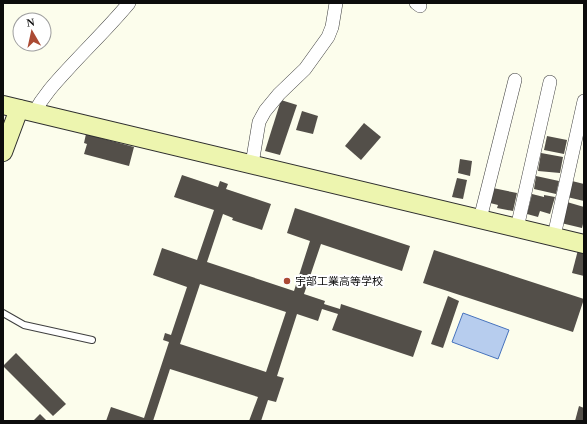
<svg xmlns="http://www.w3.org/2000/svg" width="587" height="424" font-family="'Times New Roman','Noto Sans JP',serif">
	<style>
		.water { fill: #b7cdee; stroke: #4773bd }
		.building { fill: #534f49; fill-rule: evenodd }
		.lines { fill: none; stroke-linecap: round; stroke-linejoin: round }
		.lane-casing { stroke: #3f3f3f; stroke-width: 8 }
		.street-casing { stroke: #3f3f3f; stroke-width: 14 }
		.secondary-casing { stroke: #2e2e2e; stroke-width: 20 }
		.lane { stroke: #fff; stroke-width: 6 }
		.street { stroke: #fff; stroke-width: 13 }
		.secondary { stroke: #edf5af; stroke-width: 18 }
		.poi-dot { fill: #ab4a34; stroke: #fff; stroke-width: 1.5 }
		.labels { text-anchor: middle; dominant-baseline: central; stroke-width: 4; stroke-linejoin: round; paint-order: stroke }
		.poi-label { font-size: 11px; fill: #0c0c0c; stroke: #fff; text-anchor: start }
	</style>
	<rect width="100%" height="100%" fill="#fcfdec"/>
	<polygon class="water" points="463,313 509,330 498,359 452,342"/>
	<g class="building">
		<polygon points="281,100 297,105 280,155 265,151"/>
		<polygon points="302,111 318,116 313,134 296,130"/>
		<polygon points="364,123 381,137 361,160 345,146"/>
		<polygon points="86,134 134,147 129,166 84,154 87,144 84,143"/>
		<polygon points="547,136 567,140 564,154 544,150"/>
		<polygon points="541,153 563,157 560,173 538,171"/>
		<polygon points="460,159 472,161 470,176 458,173"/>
		<path d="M182 175 218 187 220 181 228 184 226 189 271 204 262 230 232 220 233 218 223 214 207 262 294 291 310 241 287 233 295 208 410 246 402 271 321 244 304 294 325 301 324 304 340 309 341 304 422 331 413 357 332 330 338 314 322 309 318 321 297 314 277 376 284 378 276 402 268 400 261 421H249L258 397 170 369 153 421H106L111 407 144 418 169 342 163 340 165 333 171 335 187 287 153 275 162 248 197 260 214 210 174 197ZM200 284 286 312 266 372 180 344Z"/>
		<polygon points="536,176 559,181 556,194 534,189"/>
		<polygon points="457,178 467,180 463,199 452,197"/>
		<polygon points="572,181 584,184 584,201 567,197"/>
		<polygon points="493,188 517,193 513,211 497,208 498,205 490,203"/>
		<polygon points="532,194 544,197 544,195 555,197 550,214 540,211 538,217 527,214"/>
		<polygon points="567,202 584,207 584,220 582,228 561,223"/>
		<polygon points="434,250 584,299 573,332 423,283"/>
		<polygon points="578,250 584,252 584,276 572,273"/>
		<polygon points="448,296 459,301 443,348 431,344"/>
		<polygon points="16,353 66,404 53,416 3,366"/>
		<polygon points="579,406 584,408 584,421 575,421"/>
		<polygon points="40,414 47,421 33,421"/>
	</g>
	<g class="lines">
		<defs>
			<polyline id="lane" points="3,313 24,325 92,340"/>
			<g id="street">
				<polyline points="416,3 420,6"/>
				<path d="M34 113C43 96 55 83 68 69 88 47 110 26 129 3"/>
				<polyline points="252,164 259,122 265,111 279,94 305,69 328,37 332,27 336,3"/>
				<polyline points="480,219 515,80"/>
				<polyline points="517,228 550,82"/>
				<polyline points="554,236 584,101"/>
			</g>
			<g id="secondary">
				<polyline points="3,105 584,244"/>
				<polyline points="3,152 19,109"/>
			</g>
		</defs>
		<use href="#lane" class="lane-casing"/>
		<use href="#street" class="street-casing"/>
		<use href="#secondary" class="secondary-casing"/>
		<use href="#lane" class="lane"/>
		<use href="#street" class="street"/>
		<use href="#secondary" class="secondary"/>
	</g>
	<circle class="poi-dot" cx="287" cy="281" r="4"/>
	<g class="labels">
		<g class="poi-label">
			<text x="295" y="281">宇部工業高等学校</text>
		</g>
	</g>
	<rect width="587" height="424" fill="none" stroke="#0c0c0c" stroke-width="8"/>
	<g transform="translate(32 32) rotate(351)"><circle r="19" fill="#ffffff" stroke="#9e9e9e"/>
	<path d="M0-3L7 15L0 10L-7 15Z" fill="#ab4a34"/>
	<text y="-6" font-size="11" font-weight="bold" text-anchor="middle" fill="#0c0c0c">N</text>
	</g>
</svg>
